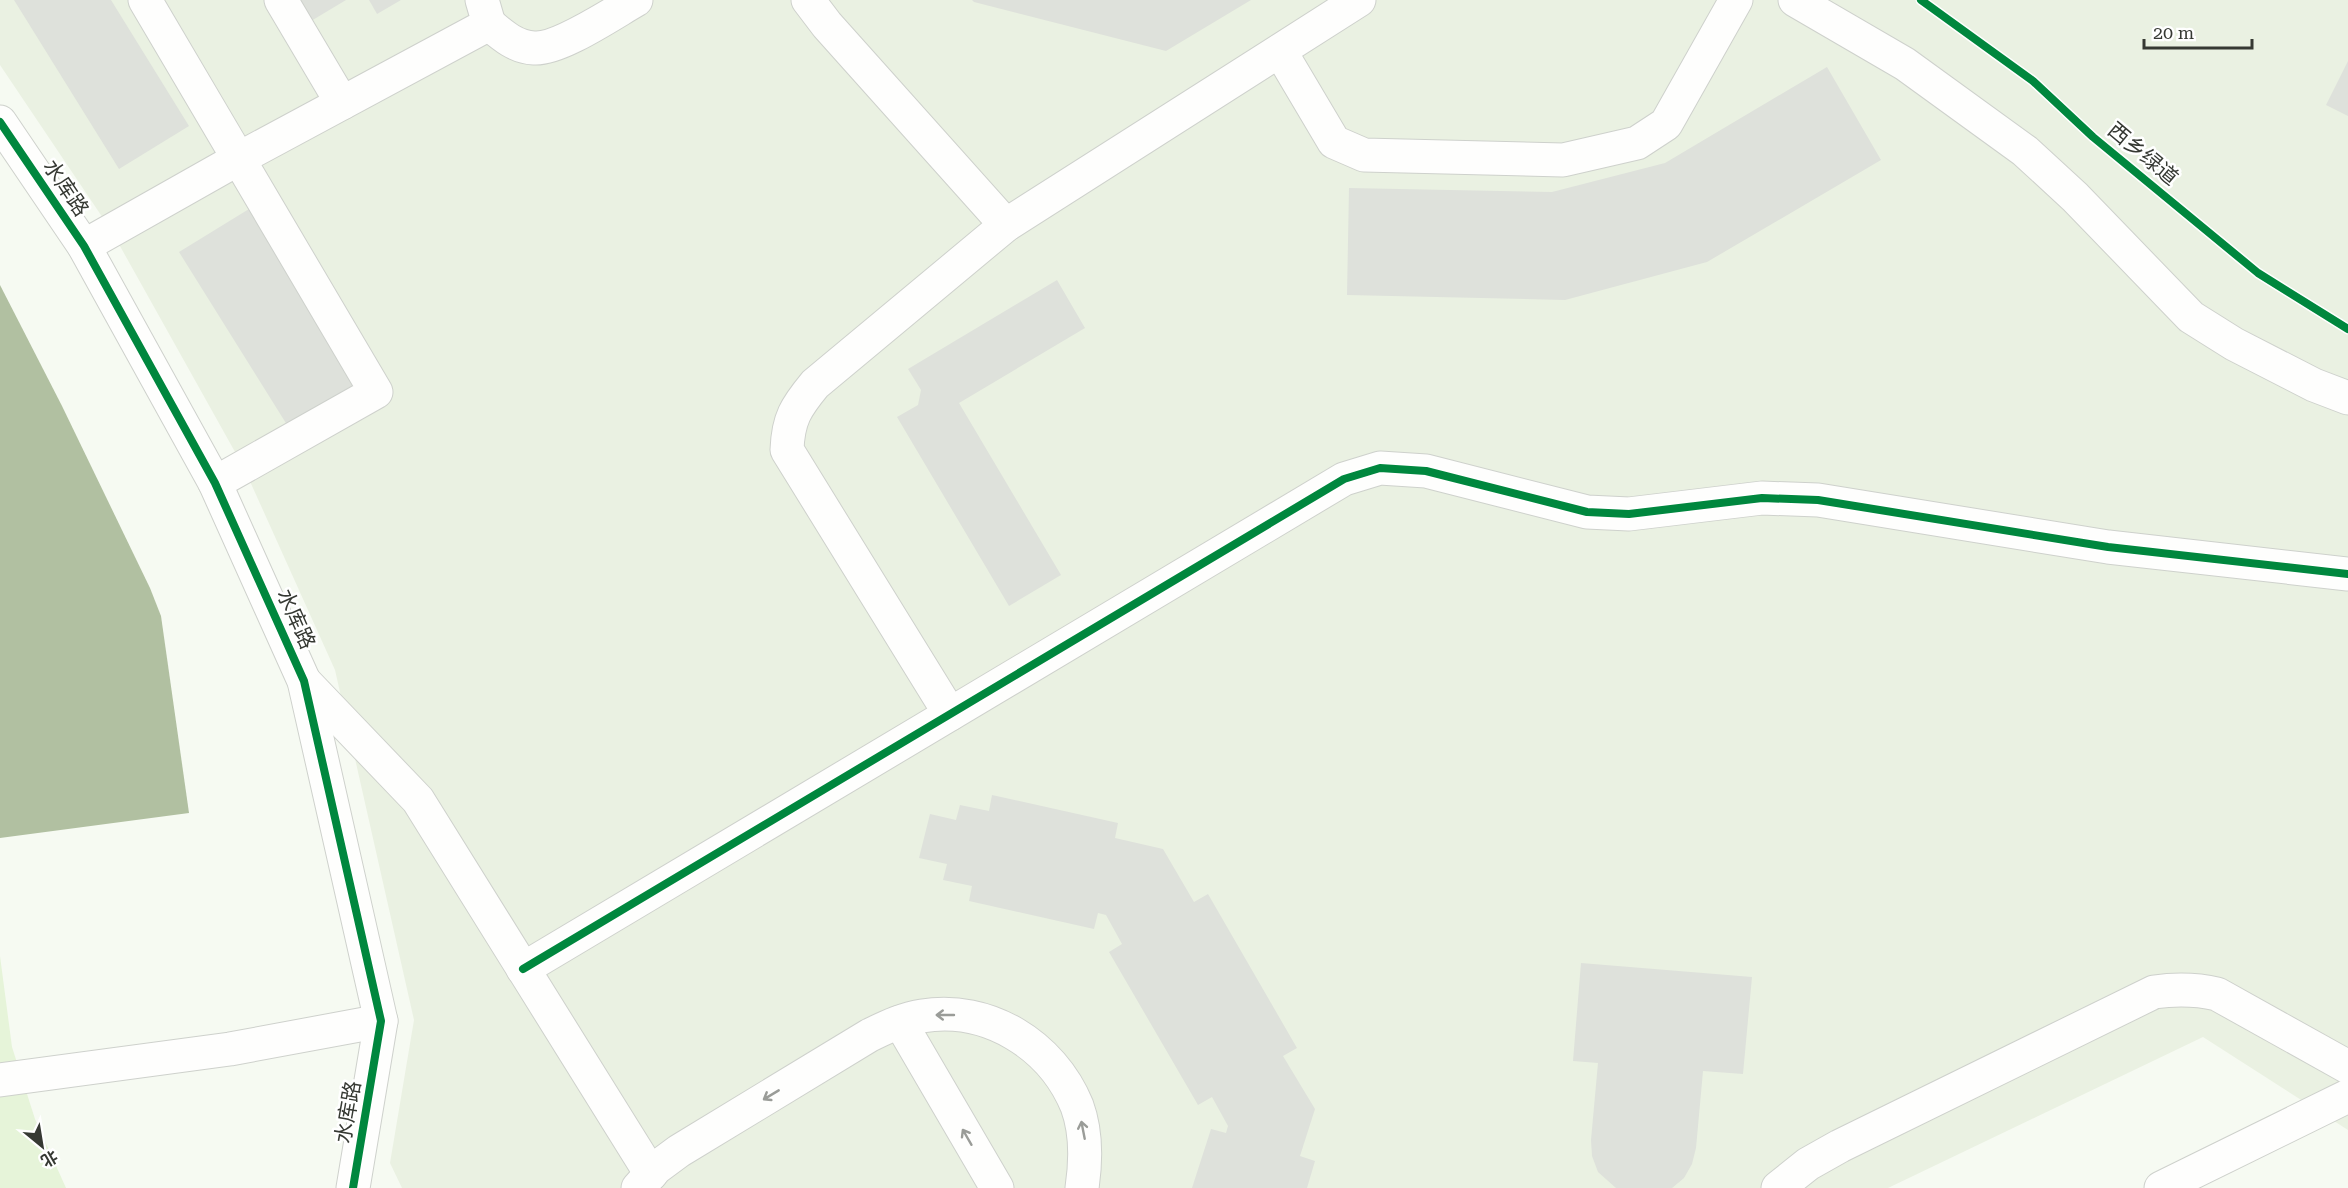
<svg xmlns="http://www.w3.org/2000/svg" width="2348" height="1188" font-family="'Roboto Serif','Noto Sans SC',serif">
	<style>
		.built { fill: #eaf1e2 }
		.green { fill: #e6f4d9 }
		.water { fill: #b1c0a1 }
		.building { fill: #dee1db }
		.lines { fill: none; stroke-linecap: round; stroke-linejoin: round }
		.street-casing { stroke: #ced1cc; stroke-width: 35 }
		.secondary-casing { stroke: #ced1cc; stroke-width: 35 }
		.street { stroke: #fefefd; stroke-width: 33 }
		.secondary { stroke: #fefefd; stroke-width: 33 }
		.cycleway-casing { stroke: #fff; stroke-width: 11 }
		.cycleway { stroke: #00873e; stroke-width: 8 }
		.oneway { stroke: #9a9c98 }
		.labels { text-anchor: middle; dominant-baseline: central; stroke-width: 5; stroke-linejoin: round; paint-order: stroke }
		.street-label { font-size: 21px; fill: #363933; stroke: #fff }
	</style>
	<rect width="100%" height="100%" fill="#f6faf2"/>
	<polygon class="built" points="0,0 2348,0 2348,1130 2203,1037 1888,1188 402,1188 390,1163 414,1020 335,670 244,468 111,230 0,65"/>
	<polygon class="green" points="0,956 12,1047 35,1119 66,1188 0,1188"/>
	<polygon class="water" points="0,285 62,406 150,588 161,616 189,813 0,838"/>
	<g class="building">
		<polygon points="14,0 111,0 189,126 119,169"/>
		<polygon points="284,0 346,0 301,27"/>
		<polygon points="369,0 401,0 377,14"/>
		<polygon points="972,0 1251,0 1166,51 974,2"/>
		<polygon points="2348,61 2348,116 2326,105"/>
		<polygon points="1827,67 1881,160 1707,262 1565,300 1347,295 1349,188 1552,192 1665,163"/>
		<polygon points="249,209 359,385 289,428 179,252"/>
		<polygon points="1057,280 1085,328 959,403 1061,575 1009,606 897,417 918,405 921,390 908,369"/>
		<polygon points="992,795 1118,823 1115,838 1163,849 1194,902 1208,894 1297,1048 1283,1056 1315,1109 1300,1156 1315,1161 1307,1188 1192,1188 1211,1129 1226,1133 1228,1126 1212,1097 1198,1105 1109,952 1122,944 1106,915 1098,913 1094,929 969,901 972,886 943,880 947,864 919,858 930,814 956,820 960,805 989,811"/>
		<polygon points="1581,963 1752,977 1743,1074 1703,1071 1696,1148 1692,1164 1684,1178 1672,1188 1616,1188 1598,1172 1592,1156 1591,1140 1598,1063 1573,1061"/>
	</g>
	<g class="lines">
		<defs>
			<g id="street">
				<polyline points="145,0 376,392 215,483"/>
				<polyline points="281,0 342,103"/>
				<polyline points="808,0 827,25 1006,225"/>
				<polyline points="1795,0 1905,64 2025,151 2075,197 2191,317 2234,344 2314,385 2348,398"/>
				<path d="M489 24C502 35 515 47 534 48 559 50 613 13 636 0"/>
				<polyline points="1280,51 1334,142 1364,155 1563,160 1637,143 1666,124 1736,0"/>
				<polyline points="84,246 238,159 489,24 482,0"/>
				<polyline points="304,681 418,800 651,1174"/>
				<path d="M950 714 787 450C788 419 796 407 815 384L1006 225 1359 0"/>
				<polyline points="523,969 1344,479 1380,468 1426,471 1587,512 1629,514 1762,498 1818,500 2108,547 2348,574"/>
				<polyline points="900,1022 997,1188"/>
				<polyline points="0,1080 230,1049 381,1021"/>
				<path d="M638 1188 656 1168 679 1151 870 1035C887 1027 903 1019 922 1016 988 1005 1052 1045 1077 1106 1087 1133 1086 1161 1082 1188"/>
				<path d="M1778 1188 1808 1164 1840 1146 2154 992C2176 989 2195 989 2217 994L2348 1067"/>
				<polyline points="2161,1188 2348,1096"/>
			</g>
			<polyline id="secondary" points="0,122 84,246 215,483 304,681 381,1021 353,1188"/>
		</defs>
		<use href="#street" class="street-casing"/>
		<use href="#secondary" class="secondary-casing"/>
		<use href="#street" class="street"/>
		<use href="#secondary" class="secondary"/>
		<defs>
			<g id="cycleway">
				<polyline points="1921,0 2033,81 2093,137 2258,273 2348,329"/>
				<polyline points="0,122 84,246 215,483 304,681 381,1021 353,1188"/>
				<polyline points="523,969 1344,479 1380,468 1426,471 1587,512 1629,514 1762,498 1818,500 2108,547 2348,574"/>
			</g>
		</defs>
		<use href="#cycleway" class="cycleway-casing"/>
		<use href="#cycleway" class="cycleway"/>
	</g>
	<defs><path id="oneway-shaft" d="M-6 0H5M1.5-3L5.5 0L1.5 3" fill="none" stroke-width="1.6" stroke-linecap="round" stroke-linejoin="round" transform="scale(1.5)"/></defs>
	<g class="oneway">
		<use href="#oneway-shaft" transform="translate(945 1015) rotate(180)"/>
		<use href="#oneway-shaft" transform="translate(771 1095) rotate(149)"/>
		<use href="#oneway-shaft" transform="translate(1083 1130) rotate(-101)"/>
		<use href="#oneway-shaft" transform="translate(967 1137) rotate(-120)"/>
	</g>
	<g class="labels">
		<g class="street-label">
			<text transform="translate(2143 154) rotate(40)">西乡绿道</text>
			<text transform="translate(66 188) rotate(56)">水库路</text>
			<text transform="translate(296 619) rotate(66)">水库路</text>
			<text transform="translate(348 1112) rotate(-80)">水库路</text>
		</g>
	</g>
	<g transform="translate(42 1146) rotate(150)" stroke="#ffffff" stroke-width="4.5" paint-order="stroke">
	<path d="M0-4.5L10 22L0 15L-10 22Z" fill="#363933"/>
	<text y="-9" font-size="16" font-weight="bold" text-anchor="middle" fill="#363933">北</text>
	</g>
	<path d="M2144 39v9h108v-9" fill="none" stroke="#363933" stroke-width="3"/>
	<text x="2153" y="39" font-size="18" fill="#363933" stroke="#ffffff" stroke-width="4.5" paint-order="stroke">20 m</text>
</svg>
